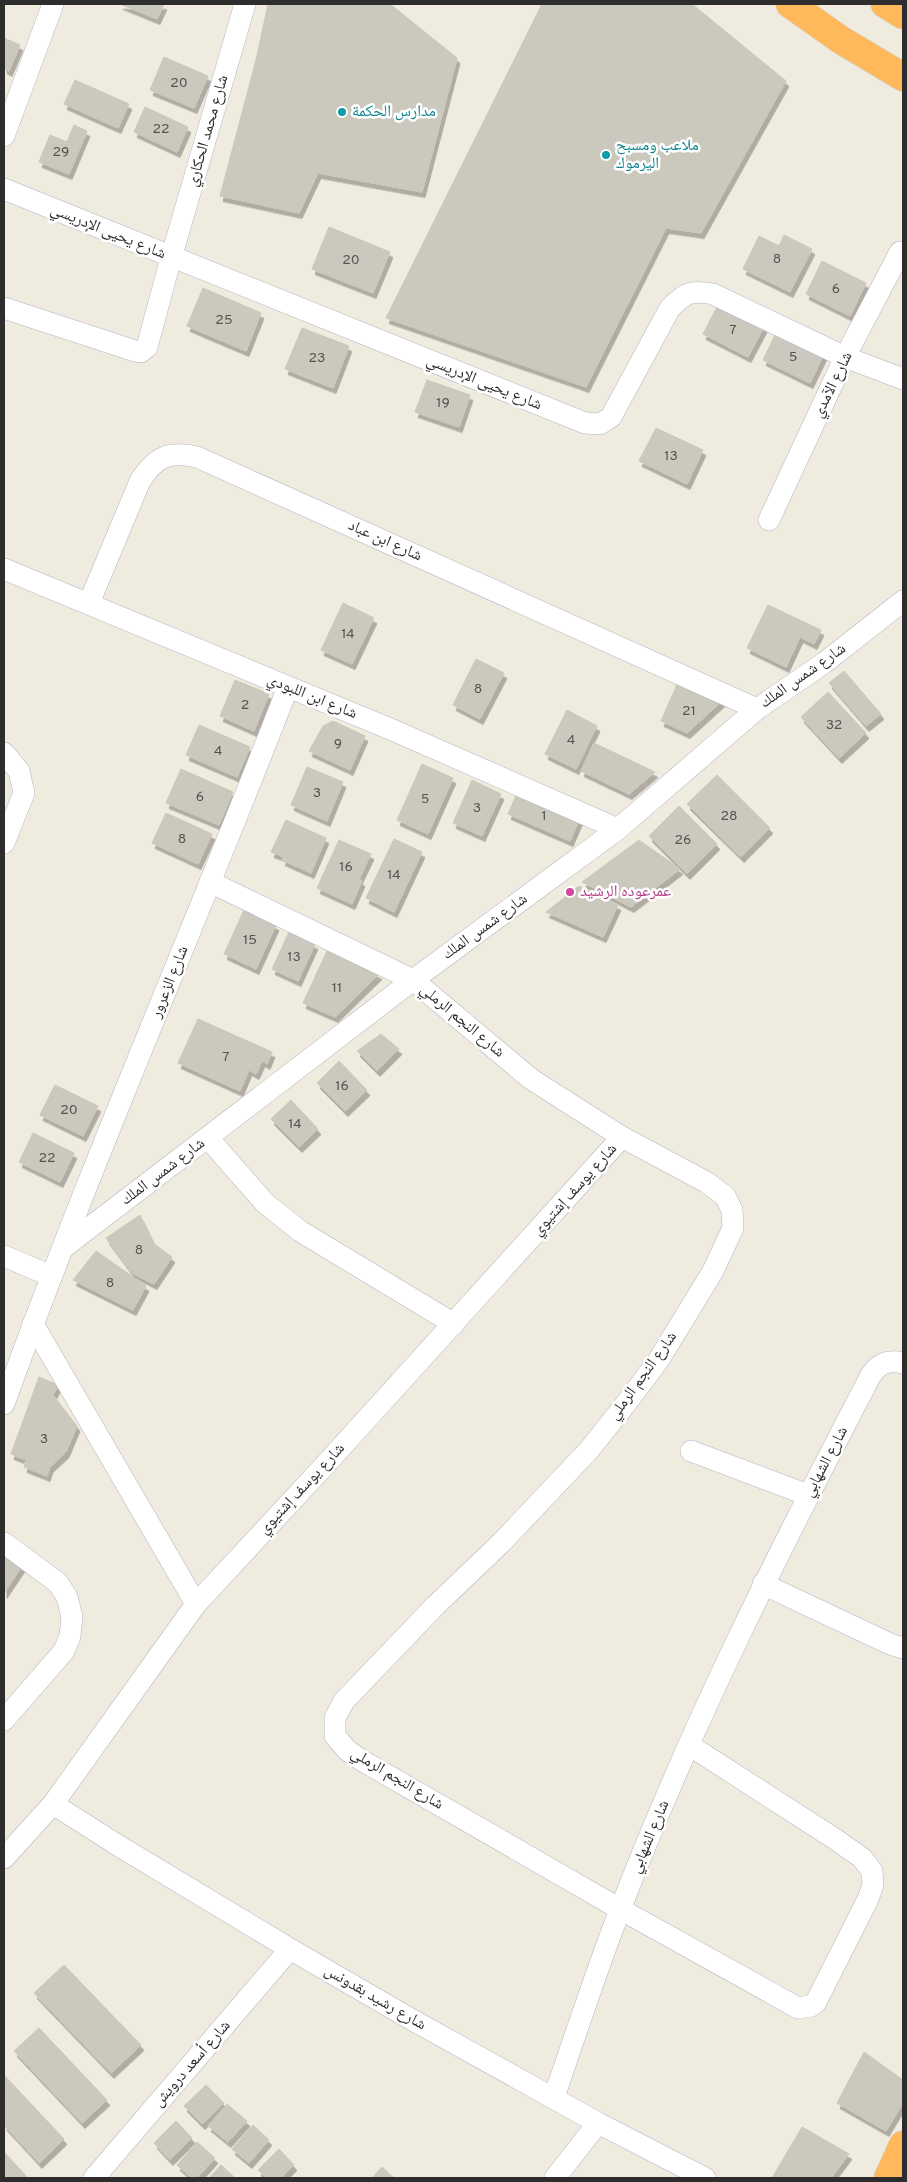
<svg xmlns="http://www.w3.org/2000/svg" width="907" height="2182" font-family="Overpass,'Noto Naskh Arabic',sans-serif">
	<style>
		.building { fill: #cbc8be; stroke: #ccc7b8; filter: url(#shadow) }
		.lines { fill: none; stroke-linecap: round; stroke-linejoin: round }
		.street-casing { stroke: #b3b3c2; stroke-width: 22 }
		.highway-casing { stroke: #cdcdcd; stroke-width: 29 }
		.street { stroke: #fff; stroke-width: 21 }
		.highway { stroke: #ffb95a; stroke-width: 28 }
		.culture-dot { fill: #0f9aa8; stroke: #fff; stroke-width: 2 }
		.hotel-dot { fill: #d1479c; stroke: #fff; stroke-width: 2 }
		.labels { text-anchor: middle; dominant-baseline: central; stroke-width: 5; stroke-linejoin: round; paint-order: stroke }
		.number-label { font-size: 14px; fill: #545451 }
		.culture-label { font-size: 16px; fill: #0d838f; stroke: #fff; text-anchor: start }
		.street-label { font-size: 16px; fill: #2d2d2d; stroke: #fff }
		.hotel-label { font-size: 16px; fill: #b23c85; stroke: #fff; text-anchor: start }
	</style>
	<defs>
		<filter id="shadow"><feDropShadow dx="3" dy="5.5" stdDeviation="0" flood-color="#0004"/></filter>
	</defs>
	<rect width="100%" height="100%" fill="#f0ebdf"/>
	<g class="building">
		<polygon points="120,4 164,4 157,19"/>
		<polygon points="268,4 390,4 457,58 422,192 318,173 299,213 220,196 256,60"/>
		<polygon points="542,4 692,4 786,81 701,233 666,228 586,387 386,318"/>
		<polygon points="4,38 20,45 9,71 4,68"/>
		<polygon points="164,57 208,76 194,108 150,90"/>
		<polygon points="75,80 129,104 118,128 64,104"/>
		<polygon points="145,107 188,127 177,152 134,132"/>
		<polygon points="74,125 87,131 69,174 39,162 50,135 67,142"/>
		<polygon points="329,227 390,252 373,293 312,269"/>
		<polygon points="784,235 812,249 790,292 743,269 759,236 779,246"/>
		<polygon points="822,261 866,283 850,316 806,294"/>
		<polygon points="203,288 261,313 246,351 187,326"/>
		<polygon points="719,303 764,327 748,357 703,334"/>
		<polygon points="302,328 349,346 333,388 285,369"/>
		<polygon points="777,331 824,354 810,383 763,360"/>
		<polygon points="427,380 470,395 459,427 415,412"/>
		<polygon points="656,428 703,450 687,484 639,461"/>
		<polygon points="343,603 374,618 352,664 321,650"/>
		<polygon points="768,605 821,630 814,644 800,637 786,667 747,648"/>
		<polygon points="476,659 504,673 480,719 453,705"/>
		<polygon points="844,671 881,714 866,726 829,683"/>
		<polygon points="235,680 269,694 254,731 220,716"/>
		<polygon points="679,680 723,700 687,733 661,721"/>
		<polygon points="828,692 866,733 839,758 801,717"/>
		<polygon points="567,710 597,726 576,769 545,754"/>
		<polygon points="333,721 365,736 350,770 309,751 323,726"/>
		<polygon points="199,725 250,747 237,777 186,755"/>
		<polygon points="594,743 655,772 629,794 581,771"/>
		<polygon points="422,764 453,778 428,834 397,820"/>
		<polygon points="307,767 343,782 327,821 291,805"/>
		<polygon points="181,769 233,792 219,825 166,803"/>
		<polygon points="717,775 770,828 741,857 687,804"/>
		<polygon points="472,780 501,794 482,836 453,823"/>
		<polygon points="518,791 580,818 570,841 508,814"/>
		<polygon points="679,806 717,844 687,874 649,836"/>
		<polygon points="166,813 212,834 198,864 152,843"/>
		<polygon points="286,820 326,838 311,873 282,860 284,857 271,852"/>
		<polygon points="394,839 422,852 394,912 366,898"/>
		<polygon points="339,840 371,854 359,879 362,881 352,904 317,888"/>
		<polygon points="639,840 680,869 631,907 582,882"/>
		<polygon points="579,886 618,905 603,937 546,912"/>
		<polygon points="244,910 276,925 256,969 224,954"/>
		<polygon points="289,932 315,944 298,981 272,969"/>
		<polygon points="327,951 379,974 335,1017 303,1003"/>
		<polygon points="198,1019 272,1052 267,1064 262,1061 256,1074 249,1070 240,1091 178,1063"/>
		<polygon points="381,1034 399,1049 377,1071 357,1051"/>
		<polygon points="339,1061 367,1090 345,1111 317,1083"/>
		<polygon points="55,1085 98,1106 83,1136 40,1115"/>
		<polygon points="291,1100 318,1129 299,1147 271,1119"/>
		<polygon points="33,1133 74,1153 60,1182 19,1162"/>
		<polygon points="140,1215 154,1244 172,1257 154,1284 132,1273 106,1238"/>
		<polygon points="96,1251 146,1286 133,1310 73,1280"/>
		<polygon points="39,1377 58,1385 53,1395 77,1426 66,1452 50,1467 47,1476 24,1467 26,1460 11,1454"/>
		<polygon points="4,1553 22,1566 4,1593"/>
		<polygon points="64,1965 141,2045 111,2073 34,1993"/>
		<polygon points="39,2028 107,2100 82,2123 14,2051"/>
		<polygon points="864,2052 903,2080 903,2103 886,2131 837,2103"/>
		<polygon points="4,2075 64,2139 39,2163 4,2125"/>
		<polygon points="206,2085 224,2103 202,2124 184,2106"/>
		<polygon points="227,2104 247,2121 228,2142 208,2126"/>
		<polygon points="176,2121 192,2138 170,2160 154,2143"/>
		<polygon points="253,2125 269,2140 249,2163 232,2149"/>
		<polygon points="802,2127 849,2154 831,2178 772,2178"/>
		<polygon points="197,2142 215,2158 197,2178 192,2178 177,2165"/>
		<polygon points="279,2149 294,2165 281,2178 267,2178 258,2170"/>
		<polygon points="4,2152 28,2178 4,2178"/>
		<polygon points="221,2165 235,2178 209,2178"/>
		<polygon points="382,2167 394,2178 372,2178"/>
	</g>
	<g class="lines">
		<defs>
			<g id="street">
				<polyline points="4,136 53,4"/>
				<path d="M4 189 585 423 600 424 611 417 670 308C686 292 691 290 713 294L845 357 903 379"/>
				<polyline points="4,308 135,351 141,352 147,347 171,258 245,4"/>
				<polyline points="769,520 845,357 900,252"/>
				<polyline points="4,569 395,731 618,829"/>
				<path d="M89 603 140 481C156 456 169 451 197 457L757 709"/>
				<polyline points="4,753 19,771 24,793 4,843"/>
				<polyline points="210,882 413,980 531,1079 622,1137 706,1182 725,1196 732,1210 733,1228 713,1271 658,1361 628,1401 589,1450 502,1542 435,1606 344,1701 335,1718 335,1736 347,1750 361,1760 620,1909 798,2008 811,2006 816,2002 868,1899 873,1885 872,1871 862,1858 835,1839 689,1745"/>
				<polyline points="208,1138 265,1203 300,1231 454,1324"/>
				<polyline points="63,1248 413,980 618,829 757,709 824,663 903,601"/>
				<polyline points="4,1256 51,1276"/>
				<polyline points="33,1324 196,1604"/>
				<path d="M4 1404C91 1162 195 927 288 687"/>
				<polyline points="691,1451 808,1495"/>
				<polyline points="4,1543 58,1583 67,1597 72,1617 70,1636 64,1651 4,1720"/>
				<polyline points="763,1584 890,1644 903,1648"/>
				<polyline points="53,1804 119,1846 290,1949 409,2018 598,2123 705,2178"/>
				<polyline points="4,1858 53,1804 196,1604 326,1464 622,1137"/>
				<path d="M554 2097C576 2034 596 1971 620 1910 691 1725 780 1549 871 1375 880 1362 889 1360 903 1363"/>
				<polyline points="94,2178 290,1949"/>
				<polyline points="555,2178 598,2123"/>
			</g>
			<g id="highway">
				<polyline points="790,4 841,40 903,77"/>
				<polyline points="885,4 903,15"/>
				<polyline points="888,2178 903,2145"/>
			</g>
		</defs>
		<use href="#street" class="street-casing"/>
		<use href="#highway" class="highway-casing"/>
		<use href="#street" class="street"/>
		<use href="#highway" class="highway"/>
	</g>
	<g class="culture-dot">
		<circle cx="342" cy="112" r="5"/>
		<circle cx="606" cy="155" r="5"/>
	</g>
	<circle class="hotel-dot" cx="570" cy="892" r="5"/>
	<g class="labels">
		<g class="number-label">
			<text x="179" y="83">20</text>
			<text x="161" y="129">22</text>
			<text x="61" y="152">29</text>
			<text x="777" y="259">8</text>
			<text x="351" y="260">20</text>
			<text x="836" y="289">6</text>
			<text x="224" y="320">25</text>
			<text x="733" y="330">7</text>
			<text x="793" y="357">5</text>
			<text x="317" y="358">23</text>
			<text x="443" y="403">19</text>
			<text x="671" y="456">13</text>
			<text x="348" y="634">14</text>
			<text x="478" y="689">8</text>
			<text x="245" y="705">2</text>
			<text x="689" y="711">21</text>
			<text x="834" y="725">32</text>
			<text x="571" y="740">4</text>
			<text x="338" y="744">9</text>
			<text x="218" y="751">4</text>
			<text x="317" y="793">3</text>
			<text x="200" y="797">6</text>
			<text x="425" y="799">5</text>
			<text x="477" y="808">3</text>
			<text x="544" y="816">1</text>
			<text x="729" y="816">28</text>
			<text x="182" y="839">8</text>
			<text x="683" y="840">26</text>
			<text x="346" y="867">16</text>
			<text x="394" y="875">14</text>
			<text x="250" y="940">15</text>
			<text x="294" y="957">13</text>
			<text x="337" y="988">11</text>
			<text x="226" y="1057">7</text>
			<text x="342" y="1086">16</text>
			<text x="69" y="1110">20</text>
			<text x="295" y="1124">14</text>
			<text x="47" y="1158">22</text>
			<text x="139" y="1250">8</text>
			<text x="110" y="1283">8</text>
			<text x="44" y="1439">3</text>
		</g>
		<g class="culture-label">
			<text x="352" y="112">مدارس الحكمة</text>
			<text x="616" y="146">ملاعب ومسبح<tspan x="616" dy="18">اليرموك</tspan></text>
		</g>
		<g class="street-label">
			<text transform="translate(208 131) rotate(-74)">شارع محمد الحكاري</text>
			<text transform="translate(108 232) rotate(22)">شارع يحيى الإدريسي</text>
			<text transform="translate(484 383) rotate(22)">شارع يحيى الإدريسي</text>
			<text transform="translate(833 385) rotate(-64)">شارع الآمدي</text>
			<text transform="translate(385 541) rotate(24)">شارع ابن عباد</text>
			<text transform="translate(803 676) rotate(-35)">شارع شمس الملك</text>
			<text transform="translate(312 697) rotate(22)">شارع ابن اللبودي</text>
			<text transform="translate(485 927) rotate(-36)">شارع شمس الملك</text>
			<text transform="translate(170 982) rotate(-68)">شارع الزعرور</text>
			<text transform="translate(462 1021) rotate(40)">شارع النجم الرملي</text>
			<text transform="translate(163 1172) rotate(-37)">شارع شمس الملك</text>
			<text transform="translate(575 1190) rotate(-48)">شارع يوسف إشتيوي</text>
			<text transform="translate(643 1376) rotate(-54)">شارع النجم الرملي</text>
			<text transform="translate(826 1462) rotate(-62)">شارع الشهابي</text>
			<text transform="translate(302 1489) rotate(-47)">شارع يوسف إشتيوي</text>
			<text transform="translate(397 1779) rotate(31)">شارع النجم الرملي</text>
			<text transform="translate(650 1837) rotate(-67)">شارع الشهابي</text>
			<text transform="translate(375 1998) rotate(30)">شارع رشيد بقدونس</text>
			<text transform="translate(192 2064) rotate(-49)">شارع أسعد درويش</text>
		</g>
		<g class="hotel-label">
			<text x="580" y="892">عمرعوده الرشيد</text>
		</g>
	</g>
	<rect width="907" height="2182" fill="none" stroke="#2d2d2d" stroke-width="10"/>
</svg>
